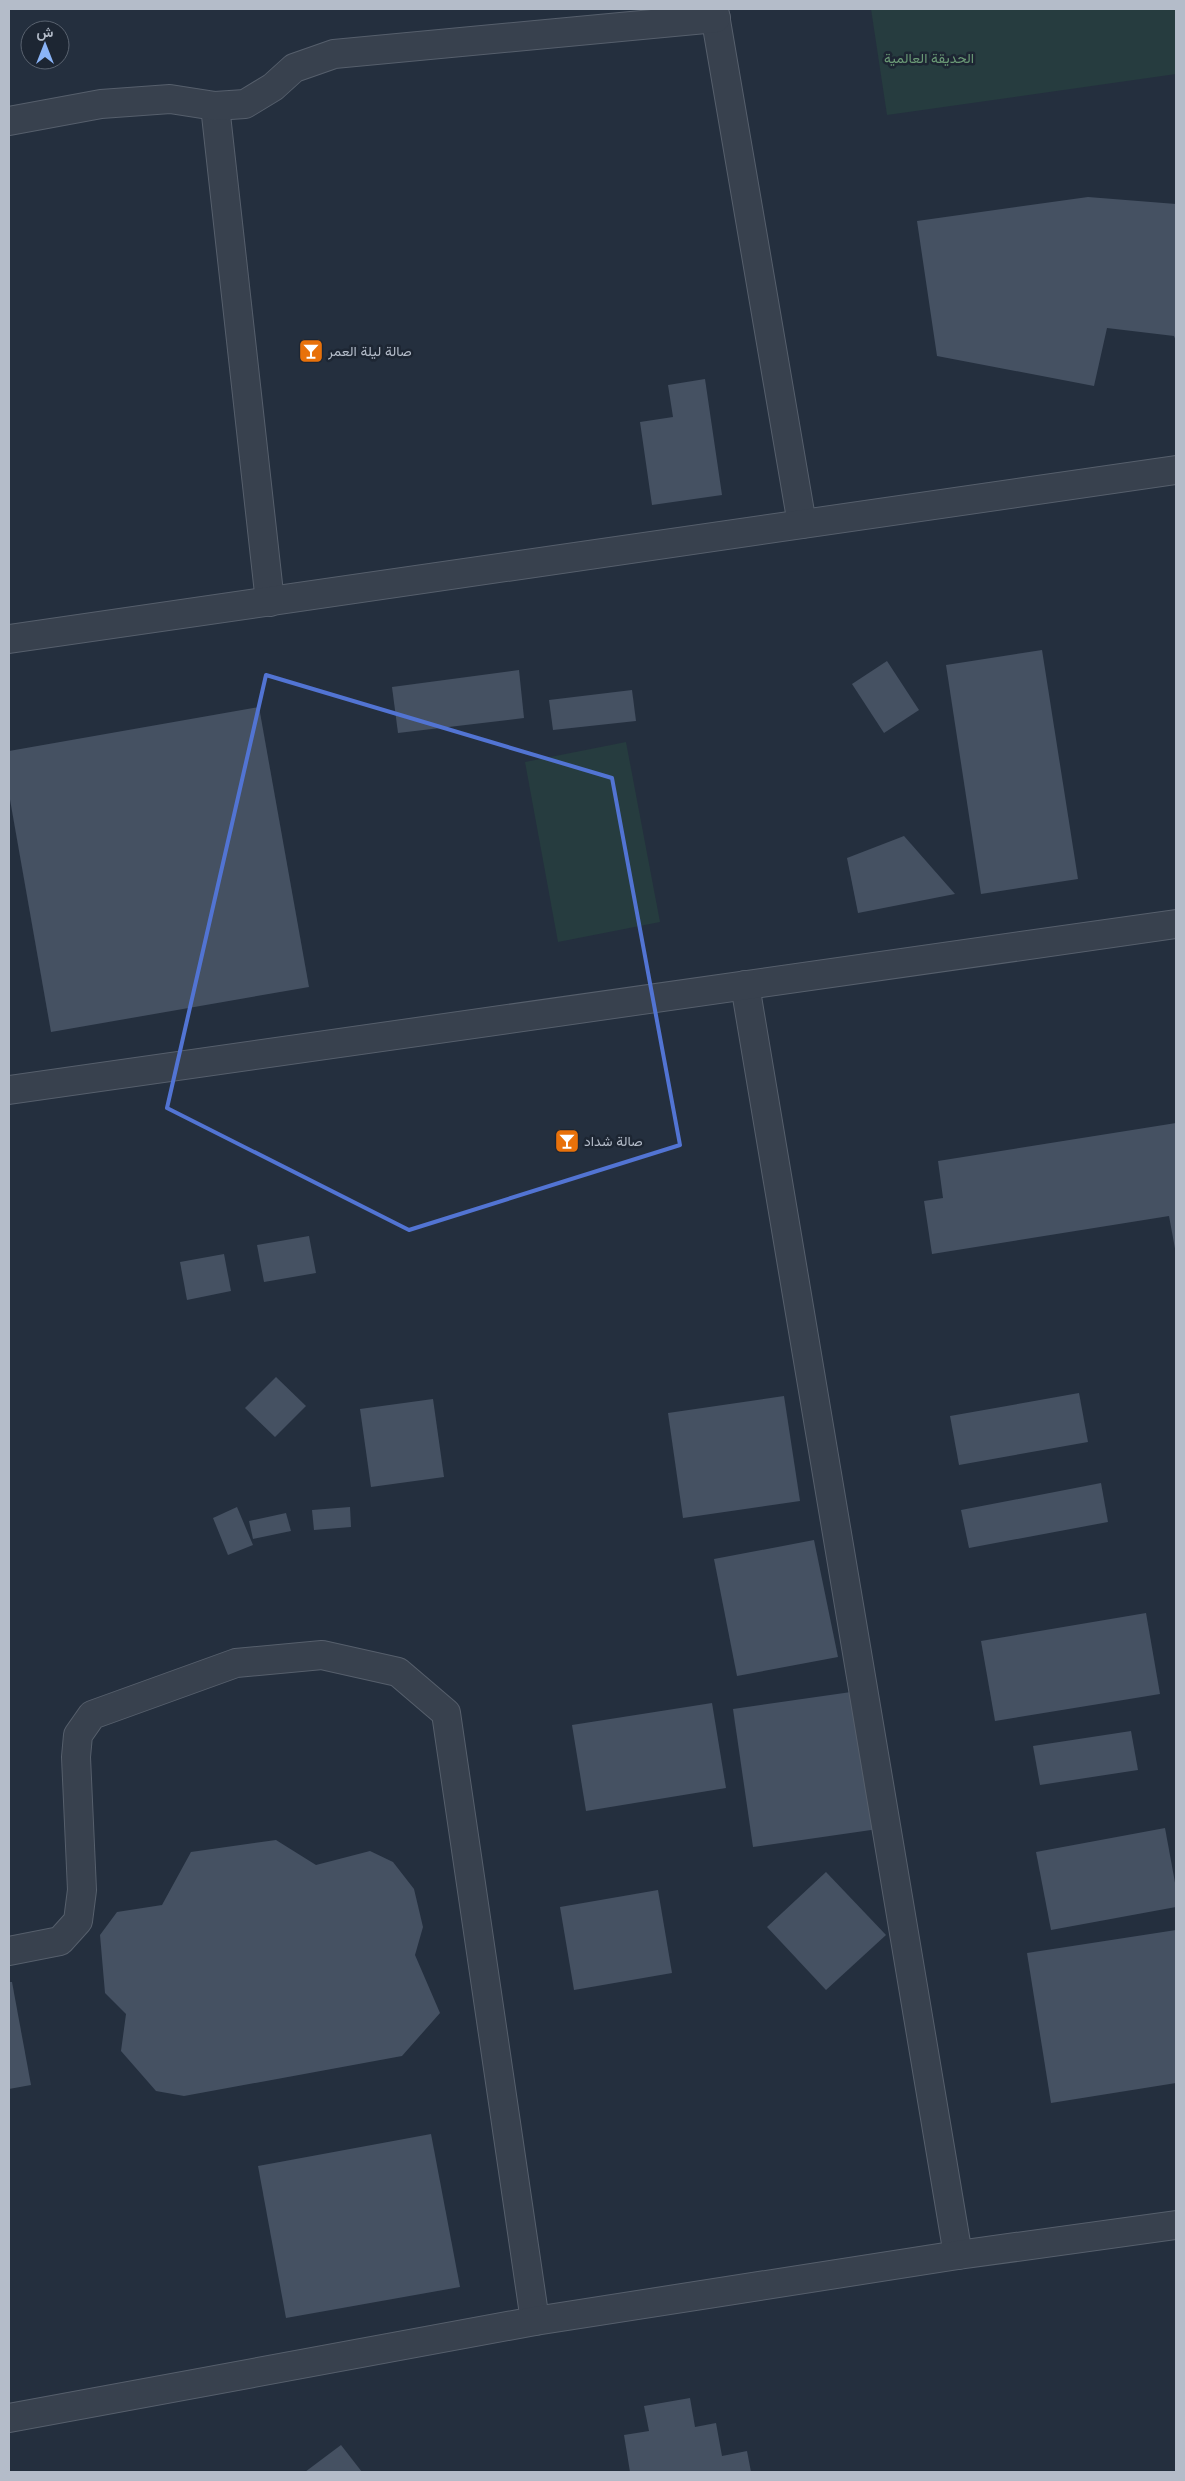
<svg xmlns="http://www.w3.org/2000/svg" width="1185" height="2481" font-family="'Fira Sans',Vazirmatn,sans-serif">
	<style>
		.green { fill: #263c3f }
		.building { fill: #455162 }
		.lines { fill: none; stroke-linecap: round; stroke-linejoin: round }
		.minor-casing { stroke: #565f6c; stroke-width: 30 }
		.minor { stroke: #38414e; stroke-width: 28 }
		.marked { fill: none; stroke: #5274d3; stroke-width: 4; stroke-linejoin: round }
		.labels { text-anchor: middle; dominant-baseline: central; stroke-width: 5; stroke-linejoin: round; paint-order: stroke }
		.park-label { font-size: 14px; fill: #6b9a76; stroke: #1d2633 }
		.poi-label { font-size: 14px; fill: #b4bcc9; stroke: #1d2633; text-anchor: start }
	</style>
	<rect width="100%" height="100%" fill="#242f3e"/>
	<g class="green">
		<polygon points="871,9 1176,9 1176,74 887,115"/>
		<polygon points="626,742 660,922 558,942 525,762"/>
	</g>
	<g class="building">
		<polygon points="1088,197 1176,204 1176,341 1174,336 1107,328 1094,386 937,356 917,221"/>
		<polygon points="705,379 722,495 652,505 640,422 673,417 668,385"/>
		<polygon points="1042,650 1078,879 981,894 946,665"/>
		<polygon points="887,661 919,710 884,733 852,684"/>
		<polygon points="519,670 524,718 398,733 392,687"/>
		<polygon points="632,690 636,721 553,730 549,700"/>
		<polygon points="259,707 309,987 51,1032 9,794 9,751"/>
		<polygon points="904,836 955,894 858,913 847,858"/>
		<polygon points="1176,1123 1176,1254 1169,1216 932,1254 924,1201 943,1198 938,1161"/>
		<polygon points="309,1236 316,1273 264,1282 257,1245"/>
		<polygon points="224,1254 231,1291 187,1300 180,1262"/>
		<polygon points="276,1377 306,1406 275,1437 245,1408"/>
		<polygon points="1079,1393 1088,1442 959,1465 950,1416"/>
		<polygon points="784,1396 800,1501 683,1518 668,1413"/>
		<polygon points="433,1399 444,1477 371,1487 360,1409"/>
		<polygon points="1101,1483 1108,1522 969,1548 961,1510"/>
		<polygon points="237,1507 253,1545 228,1555 213,1518"/>
		<polygon points="350,1507 351,1527 314,1530 312,1510"/>
		<polygon points="286,1513 291,1531 253,1539 249,1521"/>
		<polygon points="814,1540 838,1657 737,1676 714,1559"/>
		<polygon points="1146,1613 1160,1694 995,1721 981,1641"/>
		<polygon points="858,1691 878,1829 753,1847 733,1709"/>
		<polygon points="712,1703 726,1788 586,1811 572,1725"/>
		<polygon points="1131,1731 1138,1770 1040,1785 1033,1746"/>
		<polygon points="1165,1828 1176,1888 1176,1907 1051,1930 1036,1852"/>
		<polygon points="276,1840 316,1865 370,1851 393,1862 414,1889 423,1927 415,1955 440,2013 402,2056 184,2096 156,2091 121,2051 126,2014 105,1993 100,1935 117,1912 162,1905 191,1852"/>
		<polygon points="826,1872 886,1935 826,1990 767,1927"/>
		<polygon points="658,1890 672,1973 574,1990 560,1907"/>
		<polygon points="1176,1930 1176,2083 1051,2103 1027,1953"/>
		<polygon points="9,1982 12,1982 31,2085 9,2089"/>
		<polygon points="431,2134 460,2287 286,2318 258,2166"/>
		<polygon points="690,2398 695,2427 716,2423 722,2456 747,2451 751,2472 630,2472 624,2435 649,2431 644,2406"/>
		<polygon points="341,2445 362,2472 305,2472"/>
	</g>
	<g class="lines">
		<defs>
			<g id="minor">
				<polyline points="714,9 802,524"/>
				<polyline points="215,106 270,602"/>
				<polyline points="9,121 101,104 170,99 215,106 245,104 273,87 294,68 334,54 716,18"/>
				<polyline points="9,639 1176,470"/>
				<polyline points="745,985 958,2255"/>
				<polyline points="9,1090 1176,924"/>
				<polyline points="9,1951 60,1941 78,1921 82,1890 76,1757 78,1735 92,1715 236,1663 322,1655 398,1672 446,1713 535,2321"/>
				<polyline points="9,2418 535,2321 958,2255 1176,2225"/>
			</g>
		</defs>
		<use href="#minor" class="minor-casing"/>
		<use href="#minor" class="minor"/>
	</g>
	<path class="marked" d="M266 675 612 778 680 1145 409 1230 167 1108Z"/>
	<defs>
		<symbol id="bar-square" viewBox="-11 -11 22 22"><rect x="-9" y="-9" width="18" height="18" rx="4" fill="#e8710a" stroke="#1d2633"/><path d="M-6-5H6L.8 .8V4.5H3.5V6h-7V4.5H-.8V.8Z" fill="#fff"/></symbol>
	</defs>
	<g fill-rule="evenodd">
		<use href="#bar-square" x="297" y="337" width="28" height="28"/>
		<use href="#bar-square" x="553" y="1127" width="28" height="28"/>
	</g>
	<g class="labels">
		<g class="park-label">
			<text x="929" y="58">الحديقة العالمية</text>
		</g>
		<g class="poi-label">
			<text x="328" y="351">صالة ليلة العمر</text>
			<text x="584" y="1141">صالة شداد</text>
		</g>
	</g>
	<rect width="1185" height="2481" fill="none" stroke="#b4bcc9" stroke-width="20"/>
	<g transform="translate(45 45)"><circle r="24" fill="#1d2633" stroke="#59626f"/>
	<path d="M0-4L9 19L0 12L-9 19Z" fill="#8ab4f8"/>
	<text y="-8" font-size="14" font-weight="bold" text-anchor="middle" fill="#b4bcc9">ش</text>
	</g>
</svg>
